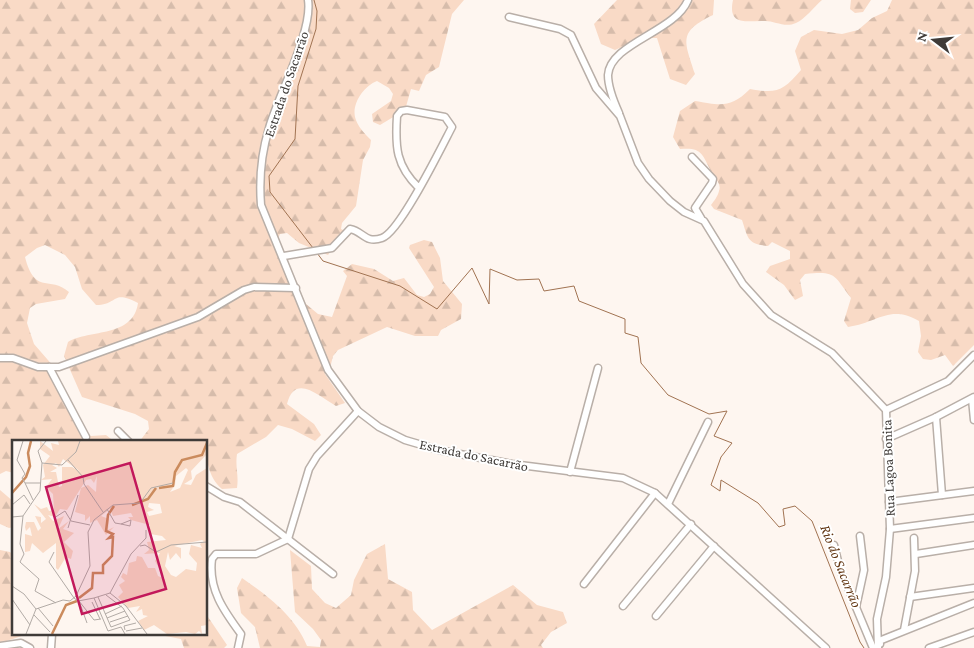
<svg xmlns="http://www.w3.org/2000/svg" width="974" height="648" font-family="'Crimson Pro',serif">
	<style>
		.forest { fill: url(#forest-firs) }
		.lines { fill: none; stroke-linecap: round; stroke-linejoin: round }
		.stream { stroke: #a17352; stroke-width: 1 }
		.minor-casing { stroke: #b9afa8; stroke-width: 9 }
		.minor { stroke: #fff; stroke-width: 6 }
		.labels { text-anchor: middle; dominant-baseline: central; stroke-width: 4; stroke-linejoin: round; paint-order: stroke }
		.street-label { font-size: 14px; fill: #3f3b38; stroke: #fff }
		.water-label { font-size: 15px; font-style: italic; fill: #643916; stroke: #fff }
		.inset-river { fill: none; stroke: #cb8b5d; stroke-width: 2.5 }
		.inset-road { fill: none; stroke: #b2aba6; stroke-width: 1 }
		.view { fill: #c2185b; fill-opacity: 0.15; stroke: #c2185b; stroke-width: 2.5 }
		.inset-edge { fill: none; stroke: #3f3b38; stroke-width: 2.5 }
	</style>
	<defs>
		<pattern id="forest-firs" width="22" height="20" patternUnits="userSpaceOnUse" patternTransform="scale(1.25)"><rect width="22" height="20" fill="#f9dac6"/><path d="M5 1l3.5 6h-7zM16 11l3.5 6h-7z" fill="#d6bcab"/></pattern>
	</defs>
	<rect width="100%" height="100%" fill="#fef6f0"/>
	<g class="forest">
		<path d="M0 0H464L452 14 439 67 426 75 419 91 411 89 405 110 380 125 373 122 372 114 391 101 393 94 389 88 377 81C364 86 352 103 355 117 357 126 365 134 371 140L370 147 363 160 356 206 342 223 341 229 345 231 328 255 299 243 287 233 280 234 276 242 306 304 318 314 332 317 347 276 343 271 352 264 374 269 393 281 404 278 417 295 424 297 430 294 434 287 409 248 410 245 424 240 432 242 440 258 443 281 462 304 461 319 441 330 438 336H415L387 327 338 350 333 356 329 372 325 374 345 403 336 406C318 396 295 373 287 404L314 424 321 435 315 441 292 429 278 425 266 437 237 454C235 467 239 475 237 488L222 489C208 477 206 459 206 442H139L149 429 148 421 135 414 82 397 64 356 68 342C90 329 133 338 138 303 111 289 119 305 96 305L82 289 75 267 65 255 45 245 37 248 25 257C35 296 50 275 69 292L65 299 36 304 30 308 27 323 34 344 54 367V385C72 397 71 420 91 436L106 435 115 442H14V473L6 471 0 474Z"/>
		<path d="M617 0H714L713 15C678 32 684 40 695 74L686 85 670 79 657 38H642L615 50 601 44 594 24Z"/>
		<path d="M733 0H822C814 7 805 19 796 23 785 28 775 21 765 21 749 20 727 28 733 0Z"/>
		<polygon points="851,0 871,0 863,12 855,13 850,9"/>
		<path d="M892 0H974V345L953 366 945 355 931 360 923 359 918 352 921 336 919 321C889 304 878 323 848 327L844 321 851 298C833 274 836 271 805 274L800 280 803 296 795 300 784 285 766 272 770 266 790 259V251L772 242 768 246C747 244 748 238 742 220L714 209 711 205C714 201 718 196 719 191 722 183 714 178 711 171 702 154 702 147 680 149L673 137 680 111 695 101C720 105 730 109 750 89 777 94 783 91 801 70L795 51 801 37 814 30 842 34 858 30 872 18 887 11Z"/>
		<polygon points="0,490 14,502 14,527 9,528 0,524"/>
		<path d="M385 544 388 579 412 592 413 610 432 630 513 585 537 605 563 612 567 623 551 632 541 645 543 648H260L255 627 241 613 237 588 242 578C268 596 295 616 307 646L320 647 321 640 313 629 295 612 290 550 311 566 312 589 325 603 336 608 351 595 354 580 367 554Z"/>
		<polygon points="0,550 10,552 14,556 14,634 28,634 0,643"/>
		<polygon points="206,614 227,645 224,648 184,648 181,639 155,634 206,634"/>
	</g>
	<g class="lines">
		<g class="stream">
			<polyline points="313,248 270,192 269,176 295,139 298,86 316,29 317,11 314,0"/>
			<polyline points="317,253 323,261 400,286 437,309 472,268 489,304 490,269 517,280 539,279 544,291 574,286 579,301 625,319 625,333 638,337 641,363 668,395 709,414 727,411 714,436 732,443 721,457 711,485 720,491 721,480 758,503 779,527 785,525 783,509 795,506 812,521 860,642 864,648"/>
		</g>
		<defs>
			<g id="minor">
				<path d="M308 0C313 31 278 96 269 128 261 154 259 179 261 205L328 370 358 411 379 427 405 440 439 450 512 464 623 478 655 493 826 648"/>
				<polyline points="509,17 560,29 571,35 596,88 620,116 638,163 649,179 670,201 684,212 704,221 743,284 771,315 832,353 886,410 890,529 886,577 877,619 878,648"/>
				<path d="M619 113C614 102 608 88 608 75 610 43 675 32 688 0"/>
				<polyline points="692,157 713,179 712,183 695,208 701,218"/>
				<path d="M284 256 332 248 350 229C363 231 365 244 382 238 400 232 441 148 452 127L445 117 407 110 401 111 397 116C395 147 396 166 419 188"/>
				<polyline points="0,358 13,358 38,367 59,367 198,317 244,290 254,287 296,288"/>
				<polyline points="49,367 86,437"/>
				<polyline points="972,399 974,420"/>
				<polyline points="886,410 948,381 974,355"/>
				<polyline points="936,417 942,495"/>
				<polyline points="118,431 129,442"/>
				<polyline points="886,439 936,417 974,397"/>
				<polyline points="570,472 598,368"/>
				<polyline points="206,486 224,497 240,502 333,574"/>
				<polyline points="889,502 974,491"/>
				<polyline points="668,504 708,422"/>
				<polyline points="890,529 974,518"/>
				<polyline points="834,545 840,569 873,648"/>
				<polyline points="916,554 974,545"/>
				<polyline points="584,584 655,493"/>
				<polyline points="910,597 974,588"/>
				<polyline points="623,606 691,524"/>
				<polyline points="856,607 864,570 860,536"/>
				<polyline points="656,616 714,546"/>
				<polyline points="904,630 915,571 914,538"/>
				<polyline points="880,644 879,641 974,603"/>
				<polyline points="0,646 21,643 30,648"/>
				<polyline points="51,648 52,634"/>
				<path d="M238 648 241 634C224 611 208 589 212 559L216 554H256L288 539 309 469 317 456 358 411"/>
				<polyline points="929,648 974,632"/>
			</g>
		</defs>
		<use href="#minor" class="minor-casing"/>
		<use href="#minor" class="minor"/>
	</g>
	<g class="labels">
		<g class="street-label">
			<text transform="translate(286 84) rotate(-71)">Estrada do Sacarrão</text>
			<text transform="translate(474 455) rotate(12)">Estrada do Sacarrão</text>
			<text transform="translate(888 468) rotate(-92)">Rua Lagoa Bonita</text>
		</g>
		<g class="water-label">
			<text transform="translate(841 566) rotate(68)">Rio do Sacarrão</text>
		</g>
	</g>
	<g transform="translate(12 440)">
		<rect width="195" height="195" fill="#fef6f0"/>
		<path d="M28 1 41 11 39 3 47 5 46 1H195V14L179 31 180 39 172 44 179 45 184 35 195 28V185L189 186 190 194 187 191 183 194 174 192 155 194 142 185 132 190 126 181 136 176 131 175 130 169 124 172 128 166 116 168 106 157 111 152 107 145 113 141 109 137 111 133 115 135 117 123 124 121 125 116 130 117 136 128H143L146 136 153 139 143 121 148 113 132 114 137 110 135 102 154 100 150 96 138 94V85L119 80 116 77H121L119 73 101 76 98 69 89 76 97 79 96 90 102 87 94 95 85 80 78 83V76L73 81V75L63 72 69 48 76 45 84 52 85 36 82 43 79 39 74 40 55 70 48 69 43 77 36 75 41 81 52 76 46 89 57 81 51 89 62 93 52 102 61 111 59 119 54 117 46 130 44 128V103L31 113 20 103 18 111 13 112V94L20 96 18 87 14 91 13 87 14 82H22L26 91 29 88 23 76 29 77V83L34 79 22 64 29 69 35 67 37 71 42 70 41 54 34 47 40 39 29 40 33 37 31 25 38 16 28 9ZM51 19 69 32 60 27H50V46L47 47 44 32H38L45 28 40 25 44 23 47 27ZM174 28 176 30 168 48 158 52 163 45 164 36ZM137 63 148 64 150 73 137 76 135 72 142 70 136 67ZM190 100 192 101 188 104 190 108 179 105 177 114 185 123 184 131 174 129 164 137 159 135 153 126 156 112 158 120 164 113 169 119V108L162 106Z" fill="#f9dac6" fill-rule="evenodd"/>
		<path class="inset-river" d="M147 48 161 46 163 32 170 20 190 15 195 3M0 53 14 37 18 26 16 13 19 1M120 65 136 59 144 48M67 158 80 148 81 133H91V125L100 116 101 97 97 98 101 94 94 91 96 75 102 66M40 194 54 165 65 161"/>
		<path class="inset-road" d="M11 1 5 20 13 34 10 38 13 43M56 20 71 37 72 44 91 72M30 23 50 25 64 12 68 1M21 60 13 43H29M0 65 12 55 18 64M95 69 103 83 109 84 118 86 119 80 109 84M11 76 8 104 12 114 8 122 27 139 23 151 44 163M0 77 11 76 28 51 30 23 26 11 34 1M42 78 53 71 59 81 78 85M56 88 66 55M128 106 133 105 144 112 159 105 195 102M42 112 37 122 62 158 66 161 82 158 98 153 119 114 134 98V90M0 146 12 154 24 169M98 153 114 166 135 194M86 157 99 187 118 180 111 168 94 155M82 158 96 191 109 187 113 194M0 159 18 185M67 161 82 180 89 179M67 161 75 183M80 162 88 179M26 168 41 186M93 174 110 166M22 175 38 192M95 178 113 171M98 182 116 176M113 190 112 186 124 183M114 191 130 188M14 194 24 169 51 160 58 161 64 156 78 126 76 92 82 80 101 65 128 63 139 48 161 43"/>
		<path class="view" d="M118 23 154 149 70 174 34 47Z"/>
		<rect width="195" height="195" class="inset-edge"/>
	</g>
	<g transform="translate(934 40) rotate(286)" stroke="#ffffff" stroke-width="4" paint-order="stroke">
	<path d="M0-4L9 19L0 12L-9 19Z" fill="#3f3b38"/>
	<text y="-8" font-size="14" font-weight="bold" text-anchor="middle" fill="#3f3b38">N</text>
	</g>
</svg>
